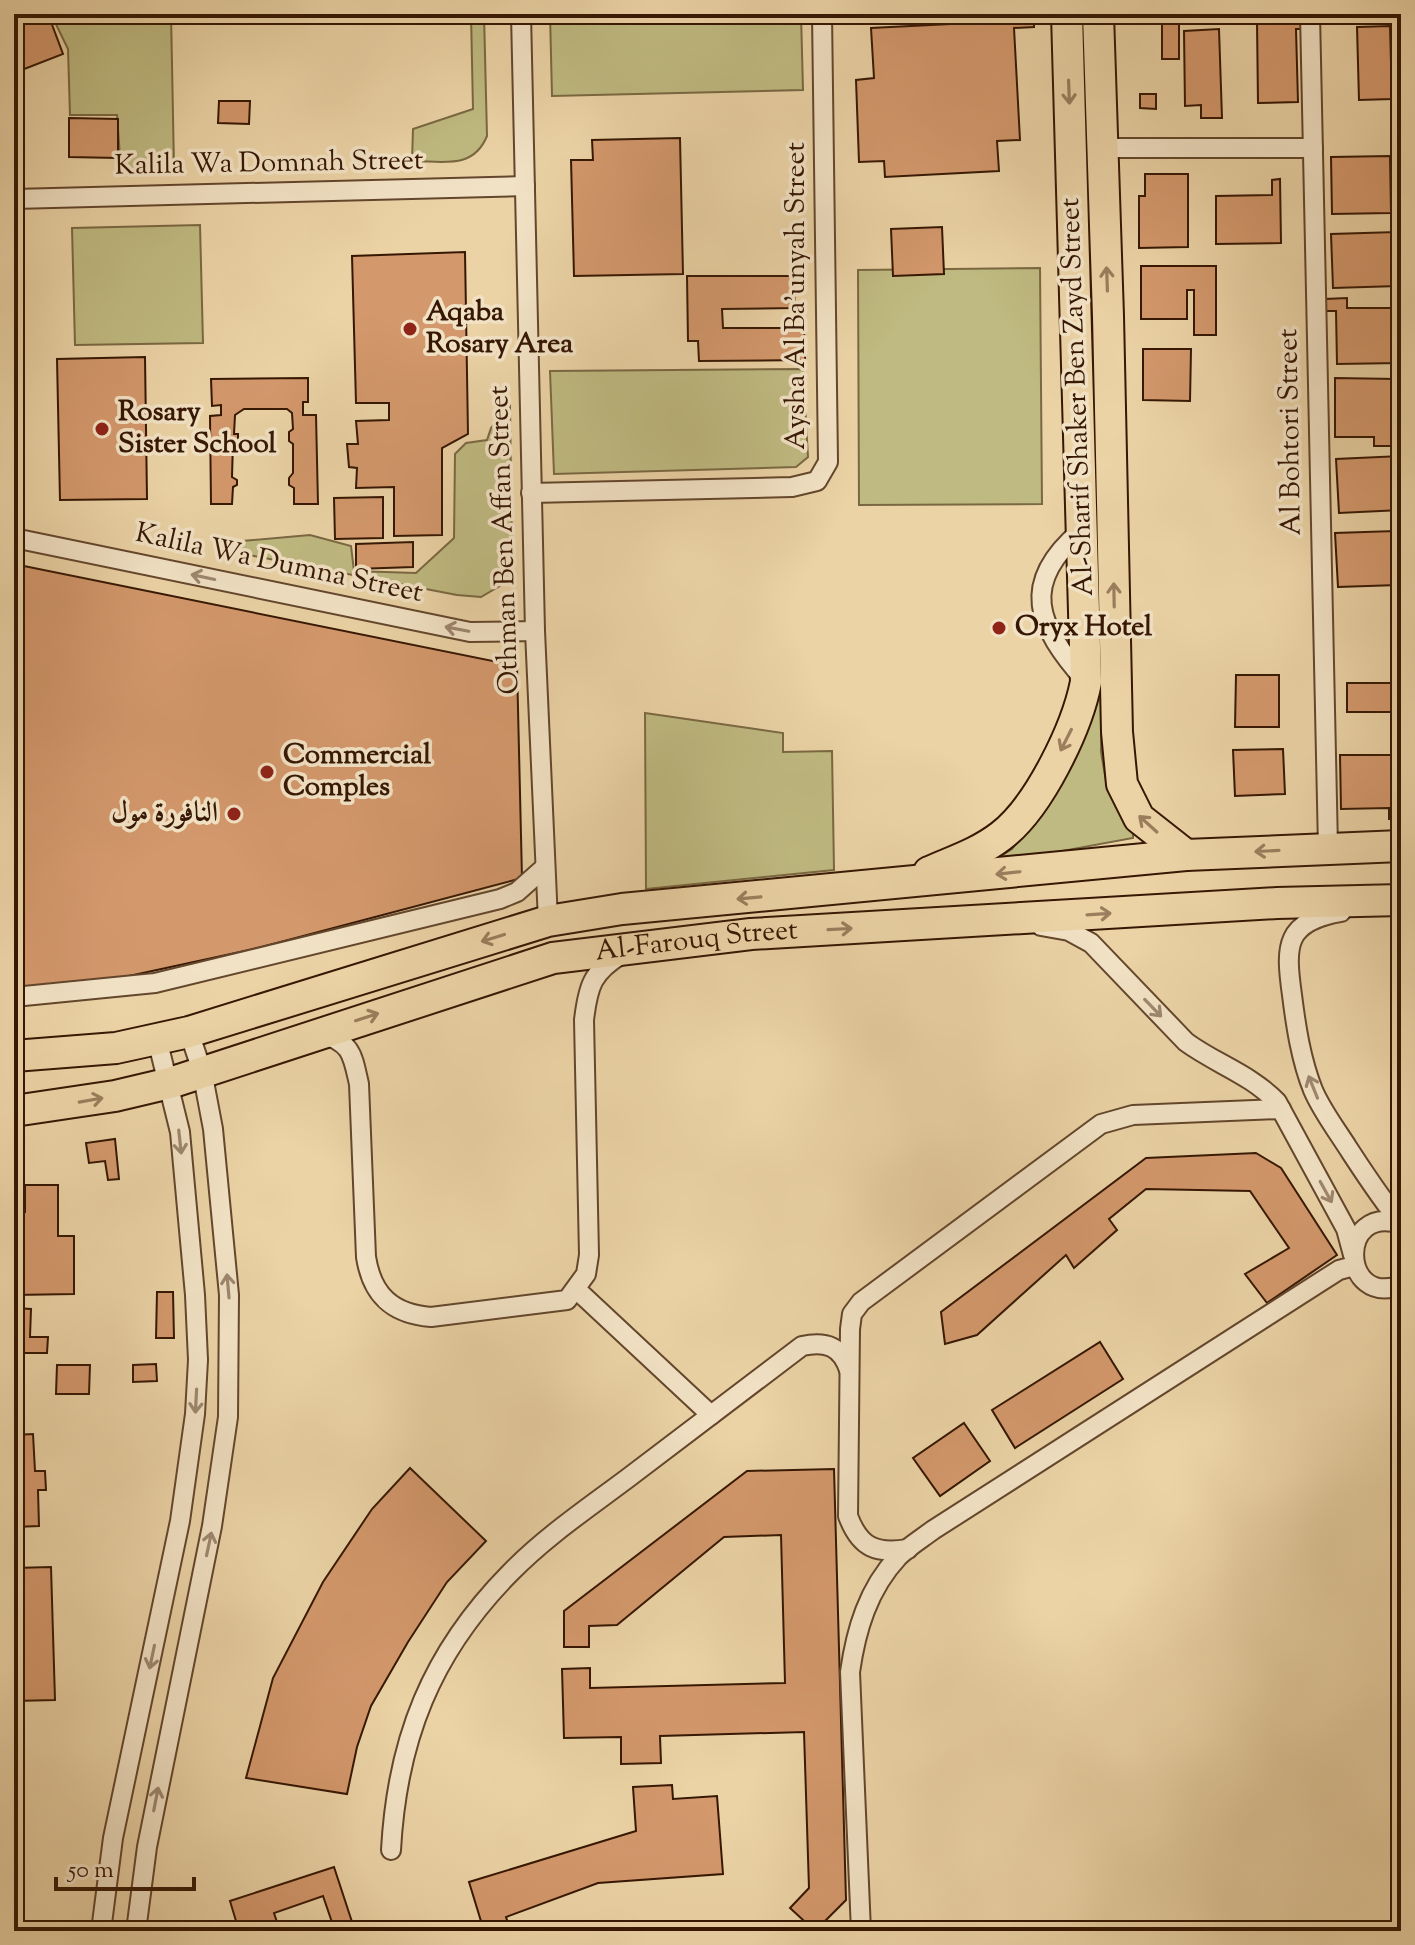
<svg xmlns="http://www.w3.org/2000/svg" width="1415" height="1945" font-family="'Sorts Mill Goudy',Amiri,serif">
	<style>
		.green { fill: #bfba81; stroke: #7a6842; stroke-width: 2 }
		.building { fill: #d3986c; stroke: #361703; stroke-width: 2 }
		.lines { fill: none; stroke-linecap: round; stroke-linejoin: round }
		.street-casing { stroke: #63462c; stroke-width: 22 }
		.primary-casing { stroke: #361703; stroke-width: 34 }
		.street { stroke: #f2e2c5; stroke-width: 18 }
		.primary { stroke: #ebd3a6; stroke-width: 30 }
		.oneway { stroke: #9a7e5d }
		.oneway2 { stroke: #9d876e }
		.poi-dot { fill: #8f2418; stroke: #f2e2c5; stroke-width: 3 }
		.labels { text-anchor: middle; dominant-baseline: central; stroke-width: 7; stroke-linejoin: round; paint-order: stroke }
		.street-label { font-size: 28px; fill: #361703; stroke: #f2e2c5 }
		.poi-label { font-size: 28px; font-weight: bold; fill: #361703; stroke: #f2e2c5; text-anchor: start }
	</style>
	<rect width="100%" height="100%" fill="#ebd3a6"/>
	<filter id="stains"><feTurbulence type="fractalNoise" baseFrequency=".0025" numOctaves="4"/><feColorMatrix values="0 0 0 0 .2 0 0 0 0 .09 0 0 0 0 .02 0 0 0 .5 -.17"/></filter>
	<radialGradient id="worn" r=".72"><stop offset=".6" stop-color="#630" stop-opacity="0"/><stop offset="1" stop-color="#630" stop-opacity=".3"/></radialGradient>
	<g class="green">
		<polygon points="51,14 171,14 174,167 121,171 117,115 70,115 68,49"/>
		<path d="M471 14H484L487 136C473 170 443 161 412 161L413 129 473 109Z"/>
		<polygon points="550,14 801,14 803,90 552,96"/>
		<polygon points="200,225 203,343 75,345 72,228"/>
		<polygon points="1040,268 1042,504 859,505 858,270"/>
		<polygon points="803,369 808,457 796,467 554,474 550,371"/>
		<polygon points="510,406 512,556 503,584 481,597 457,595 228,551 231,542 310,535 351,546 354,571 416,573 454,538 455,454 466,443 487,440 491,428"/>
		<polygon points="1091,692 1101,692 1101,752 1107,787 1133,833 1133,838 986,865 1012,849 1048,800"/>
		<polygon points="645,713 783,733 783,752 832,751 834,870 646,889"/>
	</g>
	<g class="building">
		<polygon points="14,14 48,14 63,54 14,73"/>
		<polygon points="989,14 1034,14 1034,27 1014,28 1020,140 997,141 999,171 885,177 884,161 859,162 856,80 874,78 871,28 990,22"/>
		<polygon points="1303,20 1304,29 1296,29 1298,102 1258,103 1257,21"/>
		<rect x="1162" y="21" width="17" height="38"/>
		<polygon points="1390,26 1392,99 1359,100 1357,27"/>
		<polygon points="1219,29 1222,118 1201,118 1201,105 1185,106 1184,31"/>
		<polygon points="1140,94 1156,94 1156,109 1140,108"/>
		<polygon points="219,101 250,101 249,124 218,123"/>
		<polygon points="69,118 118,119 118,158 69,157"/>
		<polygon points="680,138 683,274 574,276 571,160 593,160 592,140"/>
		<polygon points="1390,156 1391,213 1332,214 1331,157"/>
		<polygon points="1145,174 1188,174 1188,247 1139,248 1139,196 1145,196"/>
		<polygon points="1280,179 1281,243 1216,244 1216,196 1272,195 1272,180"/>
		<polygon points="942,227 944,274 893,276 891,229"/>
		<polygon points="1397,232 1398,286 1333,288 1331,234"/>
		<polygon points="465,252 468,434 442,448 442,535 394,536 394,487 356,488 357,468 349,467 347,444 358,444 356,421 389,420 389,403 356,403 352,256"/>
		<polygon points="1141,266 1216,266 1216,335 1194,335 1194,290 1187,290 1187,319 1141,319"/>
		<polygon points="687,276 794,276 795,308 722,309 723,328 804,328 805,360 699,361 698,341 688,341"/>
		<polygon points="1347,298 1347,308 1399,308 1400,363 1337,364 1336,311 1326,311 1325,299"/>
		<polygon points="1143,349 1191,349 1190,401 1143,400"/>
		<polygon points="145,357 147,499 60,500 57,359"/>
		<polygon points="308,378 308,402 303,402 303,415 316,415 318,504 294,504 294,488 289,485 289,478 293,473 293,444 289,441 289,432 293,429 292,413 287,409 244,409 235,415 234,434 238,434 238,440 233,442 232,477 237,480 237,485 233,487 232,504 211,504 210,416 221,415 221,405 212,406 211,379"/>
		<polygon points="1335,378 1396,379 1396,398 1401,398 1401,412 1391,412 1391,432 1401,432 1401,446 1374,446 1374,437 1335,437"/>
		<polygon points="1401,456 1401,510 1339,513 1336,459"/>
		<polygon points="383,497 383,538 335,539 334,498"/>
		<polygon points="1395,531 1398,585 1338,587 1335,533"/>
		<polygon points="413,542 413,567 356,569 356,544"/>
		<polygon points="14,564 517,666 522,878 258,948 106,981 14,988"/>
		<polygon points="1236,675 1279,675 1279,727 1235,727"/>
		<rect x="1347" y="683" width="46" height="29"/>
		<polygon points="1283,749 1285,794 1235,796 1233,750"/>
		<polygon points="1340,755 1401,755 1401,819 1389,819 1389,808 1341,809"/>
		<polygon points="115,1139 119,1179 108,1180 105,1161 89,1163 86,1143"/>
		<polygon points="1256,1153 1281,1168 1337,1255 1267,1303 1245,1274 1289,1248 1250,1191 1146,1189 1109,1219 1117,1230 1074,1268 1066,1255 977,1335 945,1344 941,1312 1146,1158"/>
		<polygon points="25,1185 58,1185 58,1236 74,1236 74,1294 14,1295 14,1235 18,1236 18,1212 25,1212"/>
		<polygon points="157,1292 173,1292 174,1338 156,1338"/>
		<polygon points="14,1308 31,1309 30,1337 48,1337 47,1353 14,1353"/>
		<polygon points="1100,1342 1123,1379 1015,1448 992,1410"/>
		<polygon points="156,1364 157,1381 133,1382 133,1365"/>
		<polygon points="57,1365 90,1365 89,1394 56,1394"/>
		<polygon points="964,1423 990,1461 940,1496 913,1458"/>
		<polygon points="33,1434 35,1471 45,1471 46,1490 38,1490 39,1526 14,1527 14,1435"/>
		<polygon points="410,1468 486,1541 447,1582 408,1642 371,1706 357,1747 347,1794 246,1778 273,1678 323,1582 372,1509"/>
		<polygon points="834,1469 846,1900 815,1931 790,1908 809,1888 804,1732 660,1736 661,1763 621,1764 621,1737 564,1738 562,1669 590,1668 590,1688 785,1683 781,1535 724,1537 617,1625 589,1626 589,1647 564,1647 564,1611 747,1471"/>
		<polygon points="51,1567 55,1700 14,1701 14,1568"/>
		<polygon points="672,1785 673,1799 717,1796 723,1874 598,1883 506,1917 511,1931 484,1931 469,1882 636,1831 633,1787"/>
		<polygon points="334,1867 355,1931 335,1931 323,1896 274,1913 280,1931 239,1931 230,1901"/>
	</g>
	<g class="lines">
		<defs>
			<g id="street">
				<polyline points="521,14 535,631 548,921"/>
				<polyline points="1310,14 1328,848"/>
				<polyline points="1102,148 1313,148"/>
				<polyline points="14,199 525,186"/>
				<polyline points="531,493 792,487 817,481 828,462 822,14"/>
				<path d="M1081 531C1019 583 1037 626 1085 680"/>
				<polyline points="14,538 470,632 535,631"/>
				<path d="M1341 912C1285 922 1285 945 1292 995 1296 1027 1301 1060 1313 1090 1322 1111 1336 1129 1348 1148 1365 1174 1381 1199 1401 1223"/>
				<path d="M1041 926 1069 931 1091 943 1186 1042C1216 1064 1250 1074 1277 1102L1346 1229 1353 1255"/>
				<polyline points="14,997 155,983 500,899 517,892 544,868"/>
				<path d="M321 1033C352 1044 352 1053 359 1084L366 1257C372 1295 392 1314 431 1317L567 1300 586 1274 589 1255 584 1020C588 986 592 972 622 954"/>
				<path d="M1401 1224C1337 1203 1340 1308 1401 1285"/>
				<polyline points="577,1290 711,1415"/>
				<path d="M908 1549C876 1554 860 1548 848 1516L850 1329 852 1314 861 1302 1101 1124 1133 1115 1281 1109"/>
				<path d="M391 1850C397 1740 431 1653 510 1573 545 1537 588 1508 628 1478 686 1434 744 1390 802 1346 826 1341 841 1346 849 1370"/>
				<polyline points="101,1931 113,1838 180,1521 195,1414 198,1360 195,1295 180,1132 157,1039"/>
				<polyline points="136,1931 147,1847 212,1526 228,1417 229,1295 213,1129 202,1071 189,1032"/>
				<path d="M861 1931 850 1672C856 1630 868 1589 898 1557 908 1547 921 1539 933 1530L1339 1270 1354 1266"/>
			</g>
			<g id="primary">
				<polyline points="1098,14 1108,316 1117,732 1122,784 1139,818 1186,855"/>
				<path d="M929 872C954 861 979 853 1001 836 1039 807 1077 728 1086 682L1067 14"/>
				<polyline points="14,1056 116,1048 189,1032 548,921 622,909 1186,855 1401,846"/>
				<path id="s1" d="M14 1111 115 1096 170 1083 553 958 751 934 1277 903 1401 900"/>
			</g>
		</defs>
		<use href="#street" class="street-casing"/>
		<use href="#primary" class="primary-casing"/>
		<use href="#street" class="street"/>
		<use href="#primary" class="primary"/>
	</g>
	<defs><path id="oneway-shaft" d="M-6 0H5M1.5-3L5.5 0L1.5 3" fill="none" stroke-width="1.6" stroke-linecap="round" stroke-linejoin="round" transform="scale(2)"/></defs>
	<g class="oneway">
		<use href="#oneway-shaft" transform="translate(1069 92) rotate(88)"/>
		<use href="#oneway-shaft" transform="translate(1107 279) rotate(-92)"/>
		<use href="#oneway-shaft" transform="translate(1114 595) rotate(-91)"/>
		<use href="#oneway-shaft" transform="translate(1066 740) rotate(117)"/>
		<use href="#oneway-shaft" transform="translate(1148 824) rotate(-138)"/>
		<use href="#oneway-shaft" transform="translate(1267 851) rotate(177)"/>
		<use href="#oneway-shaft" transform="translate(1008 873) rotate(174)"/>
		<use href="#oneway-shaft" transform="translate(749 898) rotate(175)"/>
		<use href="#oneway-shaft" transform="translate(1099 914) rotate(-4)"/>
		<use href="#oneway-shaft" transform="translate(840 929) rotate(-3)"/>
		<use href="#oneway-shaft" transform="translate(493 938) rotate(163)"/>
		<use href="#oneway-shaft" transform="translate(367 1017) rotate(-18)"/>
		<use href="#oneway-shaft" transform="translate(91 1100) rotate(-10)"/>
	</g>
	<g class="oneway2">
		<use href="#oneway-shaft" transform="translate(203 577) rotate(-168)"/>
		<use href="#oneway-shaft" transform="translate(457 629) rotate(-169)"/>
		<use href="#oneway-shaft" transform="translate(1153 1008) rotate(46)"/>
		<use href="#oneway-shaft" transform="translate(1313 1087) rotate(-112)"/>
		<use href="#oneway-shaft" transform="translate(180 1142) rotate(84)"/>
		<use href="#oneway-shaft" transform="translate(1326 1192) rotate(61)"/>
		<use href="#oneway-shaft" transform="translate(228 1286) rotate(-95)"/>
		<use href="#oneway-shaft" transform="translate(196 1401) rotate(93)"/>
		<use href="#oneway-shaft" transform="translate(209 1544) rotate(-78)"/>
		<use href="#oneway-shaft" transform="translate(152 1657) rotate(102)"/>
		<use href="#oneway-shaft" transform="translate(156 1799) rotate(-79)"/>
	</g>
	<g class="poi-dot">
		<circle cx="410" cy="329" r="8"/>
		<circle cx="102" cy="429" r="8"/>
		<circle cx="999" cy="628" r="8"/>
		<circle cx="267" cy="772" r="8"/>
		<circle cx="234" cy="814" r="8"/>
	</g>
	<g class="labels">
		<g class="street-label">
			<text transform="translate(269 164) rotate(-1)">Kalila Wa Domnah Street</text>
			<text transform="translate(797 296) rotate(-90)">Aysha Al Ba'unyah Street</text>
			<text transform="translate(1078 397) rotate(-92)">Al-Sharif Shaker Ben Zayd Street</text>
			<text transform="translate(1291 432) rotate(-91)">Al Bohtori Street</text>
			<text transform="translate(505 540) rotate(-92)">Othman Ben Affan Street</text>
			<text transform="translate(279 564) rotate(12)">Kalila Wa Dumna Street</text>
			<text stroke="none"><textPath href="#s1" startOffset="706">Al-Farouq Street</textPath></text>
		</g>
		<g class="poi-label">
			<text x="426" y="313">Aqaba<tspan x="426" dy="32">Rosary Area</tspan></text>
			<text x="118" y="413">Rosary<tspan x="118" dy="32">Sister School</tspan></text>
			<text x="1015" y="628">Oryx Hotel</text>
			<text x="283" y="756">Commercial<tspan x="283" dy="32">Comples</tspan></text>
			<text x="218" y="814" text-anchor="end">النافورة مول</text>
		</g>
	</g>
	<rect width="1415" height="1945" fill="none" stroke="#ebd3a6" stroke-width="48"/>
	<rect x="16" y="16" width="1383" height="1913" fill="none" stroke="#361703" stroke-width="4"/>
	<rect x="24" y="24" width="1367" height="1897" fill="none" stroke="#361703" stroke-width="2"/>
	<path d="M56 1877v12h138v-12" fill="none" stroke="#361703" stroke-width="4"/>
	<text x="68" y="1877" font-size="24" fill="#361703" stroke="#f2e2c5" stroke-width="6" paint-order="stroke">50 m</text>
	<rect width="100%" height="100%" filter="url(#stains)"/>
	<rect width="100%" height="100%" fill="url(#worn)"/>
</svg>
